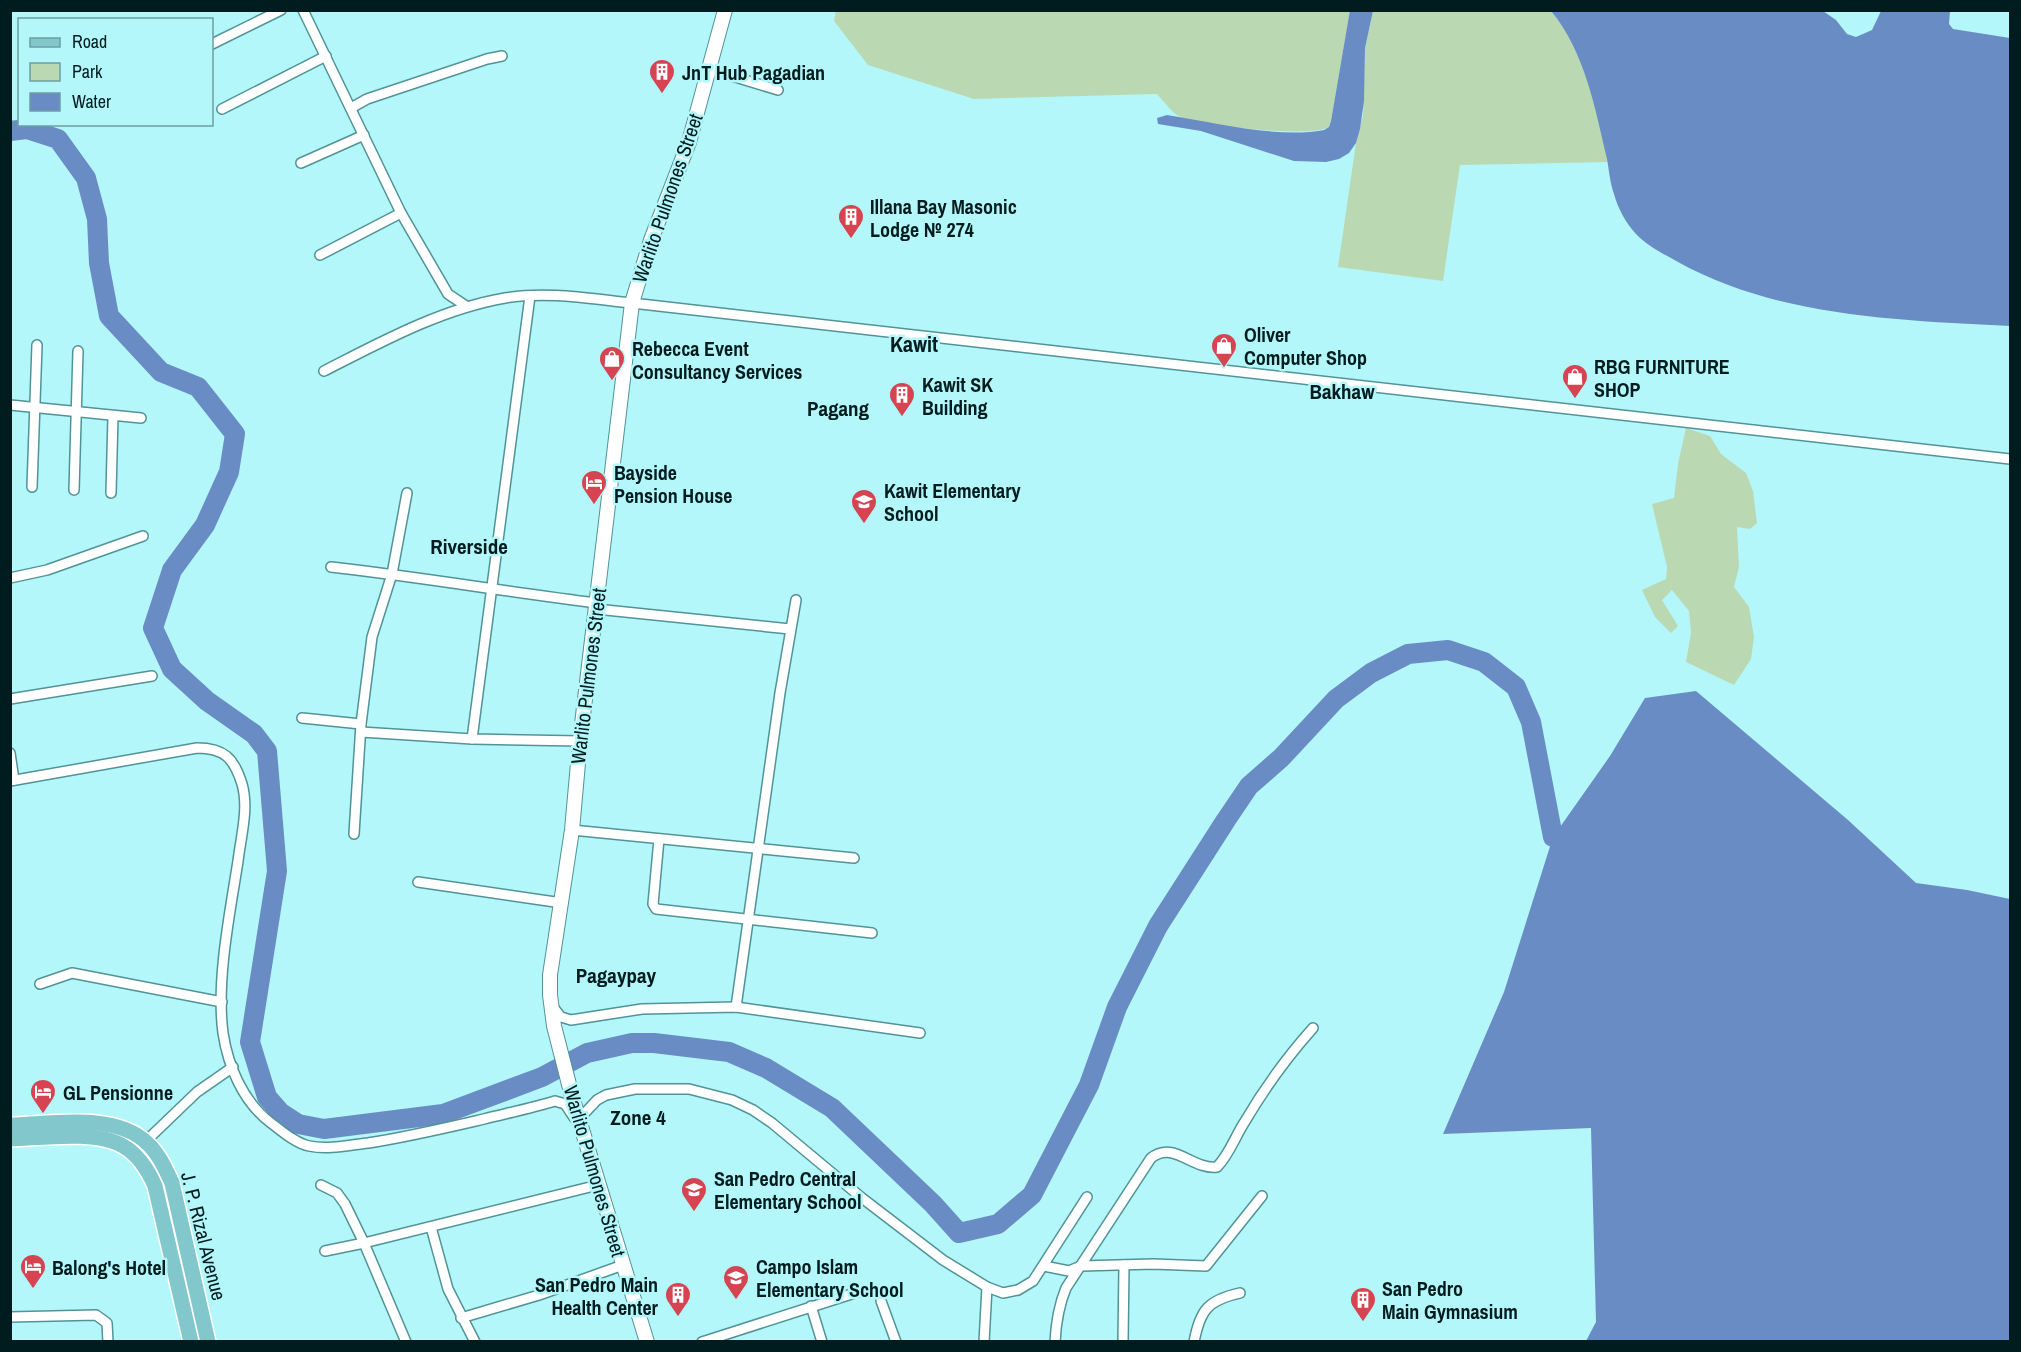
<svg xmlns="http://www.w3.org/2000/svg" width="2021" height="1352" font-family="'Archivo Narrow',sans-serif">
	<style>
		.green { fill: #bad9b3 }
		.water { fill: #6a8cc5 }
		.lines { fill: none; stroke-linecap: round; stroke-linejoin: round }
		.river { stroke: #6a8cc5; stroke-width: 20 }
		.street-casing { stroke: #519396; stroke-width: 12 }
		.secondary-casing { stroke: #519396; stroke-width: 16 }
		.primary-casing { stroke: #fff; stroke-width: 18 }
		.street { stroke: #fff; stroke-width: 9 }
		.secondary { stroke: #fff; stroke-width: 14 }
		.primary { stroke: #81c7cb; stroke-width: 15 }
		.labels { text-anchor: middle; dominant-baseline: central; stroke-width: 5; stroke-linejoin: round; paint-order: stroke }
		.poi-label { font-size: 20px; font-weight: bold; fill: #011c1e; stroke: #b3f7fa; text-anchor: start }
		.street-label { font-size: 20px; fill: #011c1e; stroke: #b3f7fa }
		.neighbourhood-label { font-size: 21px; font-weight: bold; fill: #011c1e; stroke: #b3f7fa }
		.quarter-label { font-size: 22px; font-weight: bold; fill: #011c1e; stroke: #b3f7fa }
	</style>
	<rect width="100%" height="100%" fill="#b3f7fa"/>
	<g class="green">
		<path d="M836 10 1350 11 1331 121 1329 127C1312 138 1201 126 1181 117 1172 114 1164 101 1157 94L974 99 868 65 834 21Z"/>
		<path d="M1373 11H1551C1586 53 1596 110 1608 162L1460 165 1443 281 1338 267 1356 143 1363 115 1365 48Z"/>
		<polygon points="1686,428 1710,436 1721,454 1746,473 1753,491 1757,523 1750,529 1737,527 1739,567 1734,587 1749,607 1754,637 1751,659 1734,685 1686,662 1691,633 1689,611 1672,590 1662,600 1678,626 1671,633 1655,617 1642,590 1666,579 1667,567 1652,504 1674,498 1678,464"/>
	</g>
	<g class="water">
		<path d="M1350 10 1373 11 1365 48 1364 101 1360 129 1356 143 1349 153 1339 159 1326 162 1294 161 1201 131 1158 124 1157 118 1167 115C1214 122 1277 139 1324 130L1329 127 1331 121Z"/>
		<path d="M1551 11H1823L1836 20 1847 34 1856 37 1872 30 1881 11H1950L1949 24 1953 29 2010 38V326C1899 320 1777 317 1678 262 1664 254 1647 246 1636 234 1626 223 1618 209 1614 194 1610 183 1609 170 1607 159 1595 108 1585 52 1551 11Z"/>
		<polygon points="1696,691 1848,820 1916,883 1967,890 2010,899 2010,1341 1586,1341 1596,1322 1591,1128 1443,1134 1504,992 1553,837 1610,756 1645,698"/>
	</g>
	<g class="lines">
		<polyline class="river" points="10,131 27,129 58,139 86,178 97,219 99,263 109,316 161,372 198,387 235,434 229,472 205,525 172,570 153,628 172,669 207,701 254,734 267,751 277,871 250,1042 267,1097 281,1113 298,1124 324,1129 443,1114 542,1077 587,1053 632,1043 654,1043 729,1052 766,1068 832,1108 933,1204 959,1233 998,1224 1032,1195 1089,1085 1117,1007 1158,926 1226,820 1249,786 1281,758 1336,699 1371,673 1408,654 1448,650 1484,662 1516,687 1531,722 1553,837"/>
		<defs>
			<g id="street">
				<polyline points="303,10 401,213 448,294 466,306"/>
				<polyline points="212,44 281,10"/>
				<polyline points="709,69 778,90"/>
				<polyline points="351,108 367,99 487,59 502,56"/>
				<polyline points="222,109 326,56"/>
				<polyline points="301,163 364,135"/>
				<polyline points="320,255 401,213"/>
				<path d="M324 371C381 342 441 309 505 298 547 291 591 299 632 303L2010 459"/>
				<polyline points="10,405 141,418"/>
				<polyline points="32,487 37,345"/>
				<polyline points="74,490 78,351"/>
				<polyline points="111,493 113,416"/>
				<path d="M331 567C420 577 508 592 597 603"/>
				<polyline points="10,578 47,570 143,536"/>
				<polyline points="596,609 790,629"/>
				<polyline points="10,699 152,676"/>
				<polyline points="302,718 361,724"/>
				<polyline points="361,732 472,739 580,741"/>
				<polyline points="472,739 530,296"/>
				<polyline points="10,753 14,780"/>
				<path d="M10 781 197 748C224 748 234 758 242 784 249 808 241 836 238 861 230 913 216 980 223 1033 228 1066 243 1102 271 1123 282 1131 295 1143 309 1146 329 1150 349 1145 368 1143 407 1137 445 1128 484 1119 508 1113 532 1108 555 1101L565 1104 575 1119"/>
				<polyline points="572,830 854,858"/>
				<polyline points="354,834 361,724 372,637 392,574 407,493"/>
				<polyline points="659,839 653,904 656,909 872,933"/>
				<polyline points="418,882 562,903"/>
				<polyline points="40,984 72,973 222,1002"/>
				<polyline points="553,1007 561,1017 571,1020 642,1009 736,1007 920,1033"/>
				<polyline points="736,1007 780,693 796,600"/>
				<polyline points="580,1118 597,1100 606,1095 635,1089 689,1089 732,1100 753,1110 772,1123 862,1198 943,1260 987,1287 1003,1293 1018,1290 1033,1281 1087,1197"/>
				<polyline points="146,1141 197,1092 233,1067"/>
				<polyline points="321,1185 337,1193 345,1204 364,1243 406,1342"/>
				<polyline points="431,1227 448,1289 475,1342"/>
				<polyline points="325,1251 364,1243 598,1185"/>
				<polyline points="1044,1266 1069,1271 1081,1266 1153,1264 1206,1266 1262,1196"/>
				<polyline points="881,1301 896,1342"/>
				<polyline points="811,1306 822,1342"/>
				<polyline points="10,1317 96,1315 107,1323 108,1342"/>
				<polyline points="461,1318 539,1295 623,1265"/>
				<polyline points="702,1342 861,1291"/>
				<polyline points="984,1342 987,1287"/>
				<path d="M1055 1342C1056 1322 1059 1305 1066 1288L1151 1158C1174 1140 1192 1170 1217 1167 1229 1155 1235 1137 1244 1123 1264 1089 1287 1057 1313 1028"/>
				<polyline points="1123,1342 1124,1265"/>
				<path d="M1194 1342C1200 1310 1208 1300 1240 1293"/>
			</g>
			<polyline id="secondary" points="647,1342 573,1100 554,1026 550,995 550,975 572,830 580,741 632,303 651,240 689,142 725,10"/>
			<g id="primary">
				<path d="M10 1125C51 1124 115 1112 147 1143 159 1154 165 1168 172 1183L208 1342"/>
				<path d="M10 1139C42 1138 96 1130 123 1146 139 1155 148 1170 155 1186L191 1342"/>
			</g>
		</defs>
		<use href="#street" class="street-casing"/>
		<use href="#secondary" class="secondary-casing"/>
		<use href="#primary" class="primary-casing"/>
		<use href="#street" class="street"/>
		<use href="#secondary" class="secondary"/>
		<use href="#primary" class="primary"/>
	</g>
	<defs>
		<symbol id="building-pin" viewBox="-11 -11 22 30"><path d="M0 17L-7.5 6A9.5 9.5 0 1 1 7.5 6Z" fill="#d54450" stroke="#b3f7fa"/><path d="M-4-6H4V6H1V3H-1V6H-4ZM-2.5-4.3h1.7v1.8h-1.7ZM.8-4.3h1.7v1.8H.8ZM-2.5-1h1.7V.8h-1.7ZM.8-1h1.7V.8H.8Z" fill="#fff"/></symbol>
		<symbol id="shop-pin" viewBox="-11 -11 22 30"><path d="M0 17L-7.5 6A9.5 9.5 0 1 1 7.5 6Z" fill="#d54450" stroke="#b3f7fa"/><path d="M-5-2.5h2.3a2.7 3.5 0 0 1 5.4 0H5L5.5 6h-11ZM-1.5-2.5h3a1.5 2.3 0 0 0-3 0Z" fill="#fff"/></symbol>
		<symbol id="hotel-pin" viewBox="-11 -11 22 30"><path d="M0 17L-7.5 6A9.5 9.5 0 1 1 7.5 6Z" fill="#d54450" stroke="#b3f7fa"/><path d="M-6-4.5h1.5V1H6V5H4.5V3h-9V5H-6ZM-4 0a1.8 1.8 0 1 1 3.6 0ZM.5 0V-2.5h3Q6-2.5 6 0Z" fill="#fff"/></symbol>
		<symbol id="school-pin" viewBox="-11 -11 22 30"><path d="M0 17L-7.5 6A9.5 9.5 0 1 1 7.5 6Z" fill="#d54450" stroke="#b3f7fa"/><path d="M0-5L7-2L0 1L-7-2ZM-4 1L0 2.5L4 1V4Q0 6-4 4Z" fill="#fff"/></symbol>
	</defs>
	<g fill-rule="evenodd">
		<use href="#building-pin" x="647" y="57" width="30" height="40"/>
		<use href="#building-pin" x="836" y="202" width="30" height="40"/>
		<use href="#shop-pin" x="1209" y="331" width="30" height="40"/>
		<use href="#shop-pin" x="597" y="344" width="30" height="40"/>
		<use href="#shop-pin" x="1560" y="362" width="30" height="40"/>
		<use href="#building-pin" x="887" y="380" width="30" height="40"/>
		<use href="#hotel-pin" x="579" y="468" width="30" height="40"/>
		<use href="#school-pin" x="849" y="487" width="30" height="40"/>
		<use href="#hotel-pin" x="28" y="1077" width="30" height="40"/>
		<use href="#school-pin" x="679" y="1175" width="30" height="40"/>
		<use href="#hotel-pin" x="18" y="1252" width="30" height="40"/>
		<use href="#school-pin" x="721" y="1263" width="30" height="40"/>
		<use href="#building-pin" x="663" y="1280" width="30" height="40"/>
		<use href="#building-pin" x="1348" y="1285" width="30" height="40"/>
	</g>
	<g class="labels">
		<g class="poi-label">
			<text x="682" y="72">JnT Hub Pagadian</text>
			<text x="870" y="206">Illana Bay Masonic<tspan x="870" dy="23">Lodge № 274</tspan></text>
			<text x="1244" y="334">Oliver<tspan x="1244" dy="23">Computer Shop</tspan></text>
			<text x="632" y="348">Rebecca Event<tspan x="632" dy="23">Consultancy Services</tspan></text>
			<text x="1594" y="366">RBG FURNITURE<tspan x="1594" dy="23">SHOP</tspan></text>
			<text x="922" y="384">Kawit SK<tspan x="922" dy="23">Building</tspan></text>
			<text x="614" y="472">Bayside<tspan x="614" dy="23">Pension House</tspan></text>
			<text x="884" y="490">Kawit Elementary<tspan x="884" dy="23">School</tspan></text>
			<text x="63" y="1092">GL Pensionne</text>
			<text x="714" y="1178">San Pedro Central<tspan x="714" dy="23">Elementary School</tspan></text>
			<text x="756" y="1266">Campo Islam<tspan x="756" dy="23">Elementary School</tspan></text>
			<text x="52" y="1267">Balong's Hotel</text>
			<text x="658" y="1284" text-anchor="end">San Pedro Main<tspan x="658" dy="23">Health Center</tspan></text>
			<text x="1382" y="1288">San Pedro<tspan x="1382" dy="23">Main Gymnasium</tspan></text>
		</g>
		<g class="street-label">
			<text transform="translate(667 198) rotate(-71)">Warlito Pulmones Street</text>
			<text transform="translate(588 676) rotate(-83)">Warlito Pulmones Street</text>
			<text transform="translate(595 1171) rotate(74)">Warlito Pulmones Street</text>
			<text transform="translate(204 1236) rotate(76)">J. P. Rizal Avenue</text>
		</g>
		<g class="neighbourhood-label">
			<text x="1342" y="391">Bakhaw</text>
			<text x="838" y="408">Pagang</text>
			<text x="469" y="546">Riverside</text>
			<text x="616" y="975">Pagaypay</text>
			<text x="638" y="1117">Zone 4</text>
		</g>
		<g class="quarter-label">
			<text x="914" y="344">Kawit</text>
		</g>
	</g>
	<rect width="2021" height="1352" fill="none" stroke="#011c1e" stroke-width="24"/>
	<rect x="18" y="18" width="195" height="108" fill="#b3f7fa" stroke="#6c9fa2" stroke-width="1.5"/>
	<rect x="30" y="38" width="30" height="9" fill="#81c7cb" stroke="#6c9fa2" stroke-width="1.5"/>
	<text x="72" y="48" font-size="18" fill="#011c1e">Road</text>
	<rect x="30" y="63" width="30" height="18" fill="#bad9b3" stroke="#6c9fa2" stroke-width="1.5"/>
	<text x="72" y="78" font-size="18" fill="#011c1e">Park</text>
	<rect x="30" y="93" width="30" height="18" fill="#6a8cc5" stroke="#6c9fa2" stroke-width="1.5"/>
	<text x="72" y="108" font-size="18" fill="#011c1e">Water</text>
</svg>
